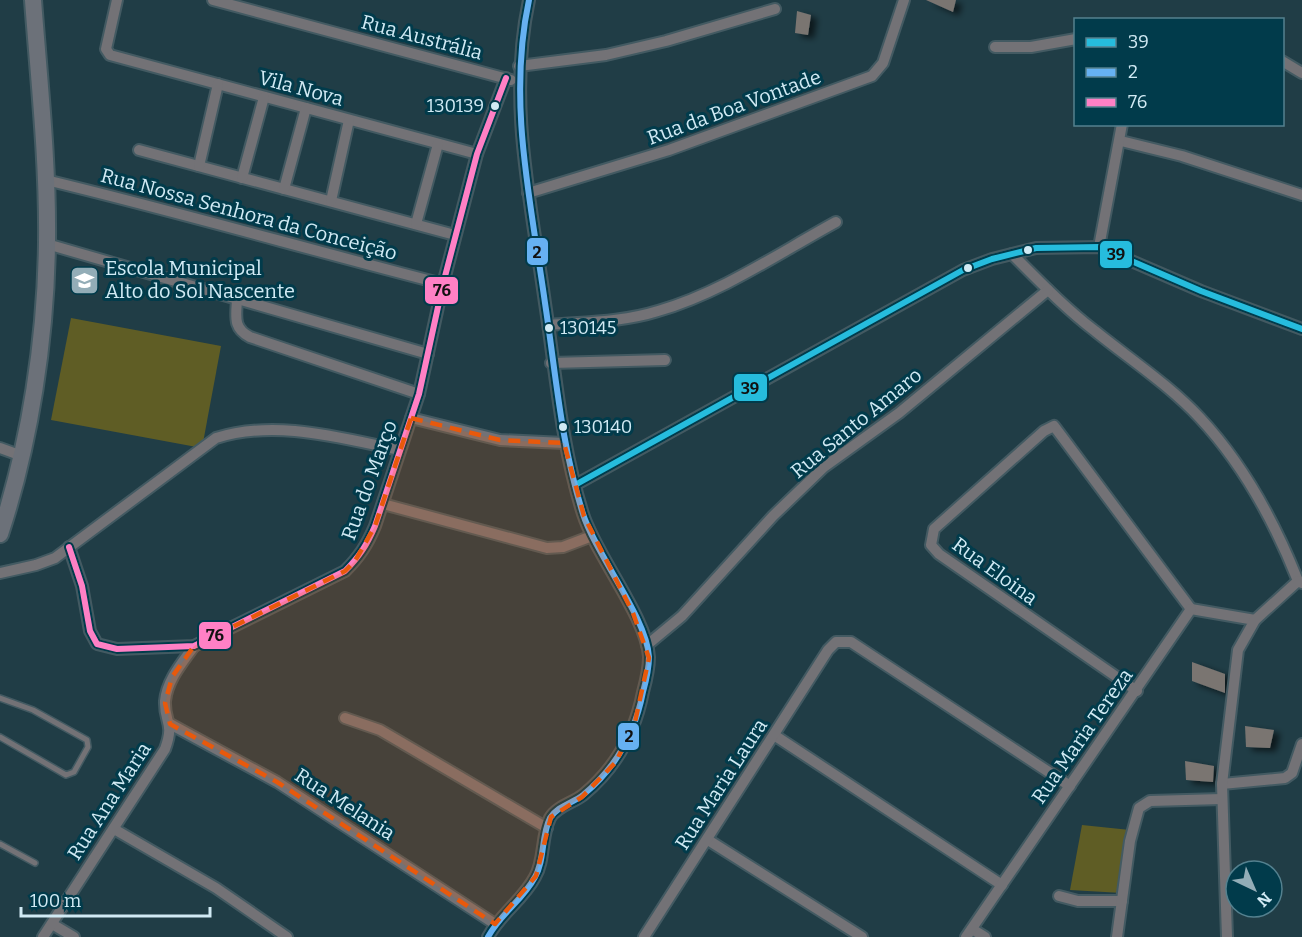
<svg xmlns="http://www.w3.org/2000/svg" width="1302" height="937" font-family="Bitter,serif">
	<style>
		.green { fill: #5f5d25 }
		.building { fill: #7a7571; filter: url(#shadow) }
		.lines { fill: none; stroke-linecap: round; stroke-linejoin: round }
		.service-casing { stroke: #435a62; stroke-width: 8 }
		.minor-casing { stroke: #435a62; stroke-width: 14 }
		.primary-casing { stroke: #435a62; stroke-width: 20 }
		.service { stroke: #737276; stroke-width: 5 }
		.minor { stroke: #737276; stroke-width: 10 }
		.primary { stroke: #6c7179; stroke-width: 16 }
		.bus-1-casing { stroke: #013b4b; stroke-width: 10 }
		.bus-2-casing { stroke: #013b4b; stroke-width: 10 }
		.bus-3-casing { stroke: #013b4b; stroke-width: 10 }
		.bus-1 { stroke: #26bcdd; stroke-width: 6 }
		.bus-2 { stroke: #66b1f2; stroke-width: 6 }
		.bus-3 { stroke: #ff80c5; stroke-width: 6 }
		.marked { fill: #e8590c; fill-opacity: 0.2; stroke: #e8590c; stroke-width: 4.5; stroke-dasharray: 12 8; stroke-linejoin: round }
		.bus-dot { fill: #d1eaf4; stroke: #013b4b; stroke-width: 2 }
		.labels { text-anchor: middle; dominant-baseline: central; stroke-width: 6; stroke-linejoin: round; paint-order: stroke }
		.bus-label { font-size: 18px; fill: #d1eaf4; stroke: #013b4b; text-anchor: start }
		.street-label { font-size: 20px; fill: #d1eaf4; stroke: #013b4b }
		.poi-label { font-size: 20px; fill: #d1eaf4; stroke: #013b4b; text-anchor: start }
		.line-badge { stroke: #013b4b; stroke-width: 2 }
		.pale-badge-label { font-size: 16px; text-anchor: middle; font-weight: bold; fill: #111 }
	</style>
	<defs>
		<filter id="shadow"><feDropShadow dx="6" dy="3.5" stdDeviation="3" flood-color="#0009"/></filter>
	</defs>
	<rect width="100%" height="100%" fill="#203d46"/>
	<g class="green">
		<polygon points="71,318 221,346 202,448 51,420"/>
		<polygon points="1082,825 1130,830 1122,893 1070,890"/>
	</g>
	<g class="building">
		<polygon points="926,0 956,0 953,12"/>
		<polygon points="797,11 811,15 808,35 795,33"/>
		<polygon points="1192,662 1225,674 1225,693 1192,681"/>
		<polygon points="1245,726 1274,730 1270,748 1246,747"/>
		<polygon points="1185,761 1214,766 1213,782 1186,780"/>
	</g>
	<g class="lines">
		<defs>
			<g id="service">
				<polyline points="0,698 33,710 87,740 88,747 74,772 66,775 0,737"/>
				<polyline points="0,844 35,863"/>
			</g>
			<g id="minor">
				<polyline points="117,0 106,49 110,55 477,154"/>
				<polyline points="213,0 511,80"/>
				<polyline points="995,47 1031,47 1076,39"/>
				<polyline points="1282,61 1302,73"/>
				<polyline points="519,66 606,55 666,41 775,9"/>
				<polyline points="1121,141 1182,156 1302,195"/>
				<polyline points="139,150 455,235"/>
				<polyline points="199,166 218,84"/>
				<polyline points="242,178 264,97"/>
				<path d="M46 180C179 212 310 250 443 284"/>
				<polyline points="284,189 306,108"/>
				<polyline points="528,193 669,150 872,76 883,63 904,0"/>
				<polyline points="331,201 349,120"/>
				<polyline points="416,224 438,144"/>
				<polyline points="47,244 428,354"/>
				<polyline points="1099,247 1122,124"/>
				<path d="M1012 254C1039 281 1065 308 1095 331 1131 360 1169 385 1200 418 1243 464 1275 523 1298 581"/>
				<path d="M237 300C236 317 233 328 250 337L419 394"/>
				<path d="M549 325C585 322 623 322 658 311 721 293 779 253 836 222"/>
				<polyline points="551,363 665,360"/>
				<polyline points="411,418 500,440 564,443"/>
				<polyline points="0,448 22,456"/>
				<polyline points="575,485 963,270 992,259 1036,248 1099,247 1201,291 1302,329"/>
				<polyline points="383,504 547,548 563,547 592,536"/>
				<path d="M69 547 82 586 90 631 97 644 117 649 194 646 345 571C359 557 367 545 375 526L419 394 443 284 477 154 506 78"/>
				<path d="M0 573 36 565 55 558 216 438C276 419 340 438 400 450"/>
				<polyline points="1191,609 1255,620"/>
				<polyline points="647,645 682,616 773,516 824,467 899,413 1048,290"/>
				<polyline points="1137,691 939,554 931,545 934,529 1044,431 1054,426 1191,609"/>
				<polyline points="345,718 380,730 547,828"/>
				<polyline points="170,724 277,782 495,924"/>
				<polyline points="774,735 1002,885"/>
				<polyline points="1222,784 1285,778 1292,773 1302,744"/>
				<polyline points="114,829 216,888 287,937"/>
				<polyline points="708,840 862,937"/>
				<polyline points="1059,896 1078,901 1122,901"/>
				<polyline points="52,924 74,937"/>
				<polyline points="972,929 985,937"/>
				<path d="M43 937 165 749C175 722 164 723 165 701 167 680 182 663 194 646"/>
				<path d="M488 937C500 914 523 900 535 877 545 860 541 836 550 818 557 806 573 803 583 795 616 768 635 733 643 692 646 681 649 668 649 657 647 618 596 555 583 514 561 444 556 375 545 303 531 202 507 102 529 0"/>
				<polyline points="644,937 828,650 836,642 851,642 1070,786"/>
				<polyline points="966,937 1191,609"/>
				<polyline points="1117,937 1130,841 1139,808 1150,801 1222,799"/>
				<polyline points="1227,937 1222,784 1238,650 1255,620 1298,581 1302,583"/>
			</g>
			<path id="primary" d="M0 534C30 443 46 338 47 242 48 161 39 80 33 0"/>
		</defs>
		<use href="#service" class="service-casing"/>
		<use href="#minor" class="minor-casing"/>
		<use href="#primary" class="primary-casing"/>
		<use href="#service" class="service"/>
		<use href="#minor" class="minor"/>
		<use href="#primary" class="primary"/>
		<defs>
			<polyline id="bus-1" points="575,485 963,270 992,259 1036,248 1099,247 1201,291 1302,329"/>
			<path id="bus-2" d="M488 937C500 914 523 900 535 877 545 860 541 836 550 818 557 806 573 803 583 795 616 768 635 733 643 692 646 681 649 668 649 657 647 618 596 555 583 514 561 444 556 375 545 303 531 202 507 102 529 0"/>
			<path id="bus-3" d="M69 547 82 586 90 631 97 644 117 649 194 646 345 571C359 557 367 545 375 526L419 394 443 284 477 154 506 78"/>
		</defs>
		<use href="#bus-1" class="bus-1-casing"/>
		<use href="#bus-2" class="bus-2-casing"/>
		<use href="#bus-3" class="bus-3-casing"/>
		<use href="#bus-1" class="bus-1"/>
		<use href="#bus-2" class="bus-2"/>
		<use href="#bus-3" class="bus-3"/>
	</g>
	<path class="marked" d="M411 418 500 440 564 443 584 516 633 613 649 658 635 722 616 762 582 797 551 817 536 876 495 924 277 782 170 724 165 703 172 677 194 646 345 571 355 561 375 526Z"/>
	<defs>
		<symbol id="school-square" viewBox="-11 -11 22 22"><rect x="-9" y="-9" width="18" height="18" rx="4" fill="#93adb7" stroke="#013b4b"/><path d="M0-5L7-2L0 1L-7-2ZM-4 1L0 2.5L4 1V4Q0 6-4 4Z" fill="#fff"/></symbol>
	</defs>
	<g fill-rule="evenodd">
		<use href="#school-square" x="68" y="264" width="33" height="33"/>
	</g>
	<g class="bus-dot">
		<circle cx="495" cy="106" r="5"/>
		<circle cx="1028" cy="250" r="5"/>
		<circle cx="968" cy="268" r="5"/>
		<circle cx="549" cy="328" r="5"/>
		<circle cx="563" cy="427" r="5"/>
	</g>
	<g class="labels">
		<g class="bus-label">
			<text x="484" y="106" text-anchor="end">130139</text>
			<text x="560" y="328">130145</text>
			<text x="574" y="427">130140</text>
		</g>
		<g class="street-label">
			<text transform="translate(422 37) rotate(15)">Rua Austrália</text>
			<text transform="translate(301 88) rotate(15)">Vila Nova</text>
			<text transform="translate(734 107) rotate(-20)">Rua da Boa Vontade</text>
			<text transform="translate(249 214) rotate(15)">Rua Nossa Senhora da Conceição</text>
			<text transform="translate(856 423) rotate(-39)">Rua Santo Amaro</text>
			<text transform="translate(369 480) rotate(-70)">Rua do Março</text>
			<text transform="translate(995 571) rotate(36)">Rua Eloina</text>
			<text transform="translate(1082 736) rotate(-55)">Rua Maria Tereza</text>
			<text transform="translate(721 784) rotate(-57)">Rua Maria Laura</text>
			<text transform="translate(109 801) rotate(-57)">Rua Ana Maria</text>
			<text transform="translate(345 804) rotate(33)">Rua Melania</text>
		</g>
		<g class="poi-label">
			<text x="105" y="268">Escola Municipal<tspan x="105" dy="23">Alto do Sol Nascente</tspan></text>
		</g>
	</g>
	<g class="line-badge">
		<rect x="526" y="237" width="23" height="29" rx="6" fill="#66b1f2"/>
		<rect x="1099" y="240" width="34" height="29" rx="6" fill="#26bcdd"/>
		<rect x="424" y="276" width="35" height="29" rx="6" fill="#ff80c5"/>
		<rect x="733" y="373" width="35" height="29" rx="6" fill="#26bcdd"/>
		<rect x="198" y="621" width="34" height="29" rx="6" fill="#ff80c5"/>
		<rect x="617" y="722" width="23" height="29" rx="6" fill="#66b1f2"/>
	</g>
	<g class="pale-badge-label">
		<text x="537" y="258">2</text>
		<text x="1116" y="260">39</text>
		<text x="442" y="296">76</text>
		<text x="750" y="394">39</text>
		<text x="215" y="641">76</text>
		<text x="629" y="742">2</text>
	</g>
	<rect x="1074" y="18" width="210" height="108" fill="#013b4b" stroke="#54818f" stroke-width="1.5"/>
	<rect x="1086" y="38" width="30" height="9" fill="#26bcdd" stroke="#54818f" stroke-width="1.5"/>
	<text x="1128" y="48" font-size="18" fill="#d1eaf4">39</text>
	<rect x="1086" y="68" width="30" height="9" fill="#66b1f2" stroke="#54818f" stroke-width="1.5"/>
	<text x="1128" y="78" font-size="18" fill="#d1eaf4">2</text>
	<rect x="1086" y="98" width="30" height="9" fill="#ff80c5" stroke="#54818f" stroke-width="1.5"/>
	<text x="1128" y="108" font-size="18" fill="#d1eaf4">76</text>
	<g transform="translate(1254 889) rotate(136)"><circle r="28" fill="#013b4b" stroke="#54818f" stroke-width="1.5"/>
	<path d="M0-4.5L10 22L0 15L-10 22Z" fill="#93adb7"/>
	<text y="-9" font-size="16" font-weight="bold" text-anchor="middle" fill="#d1eaf4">N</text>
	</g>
	<path d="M21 907v9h189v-9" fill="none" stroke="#d1eaf4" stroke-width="3"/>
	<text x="30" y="907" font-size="18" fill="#d1eaf4" stroke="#013b4b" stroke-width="4.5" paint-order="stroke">100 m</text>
</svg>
